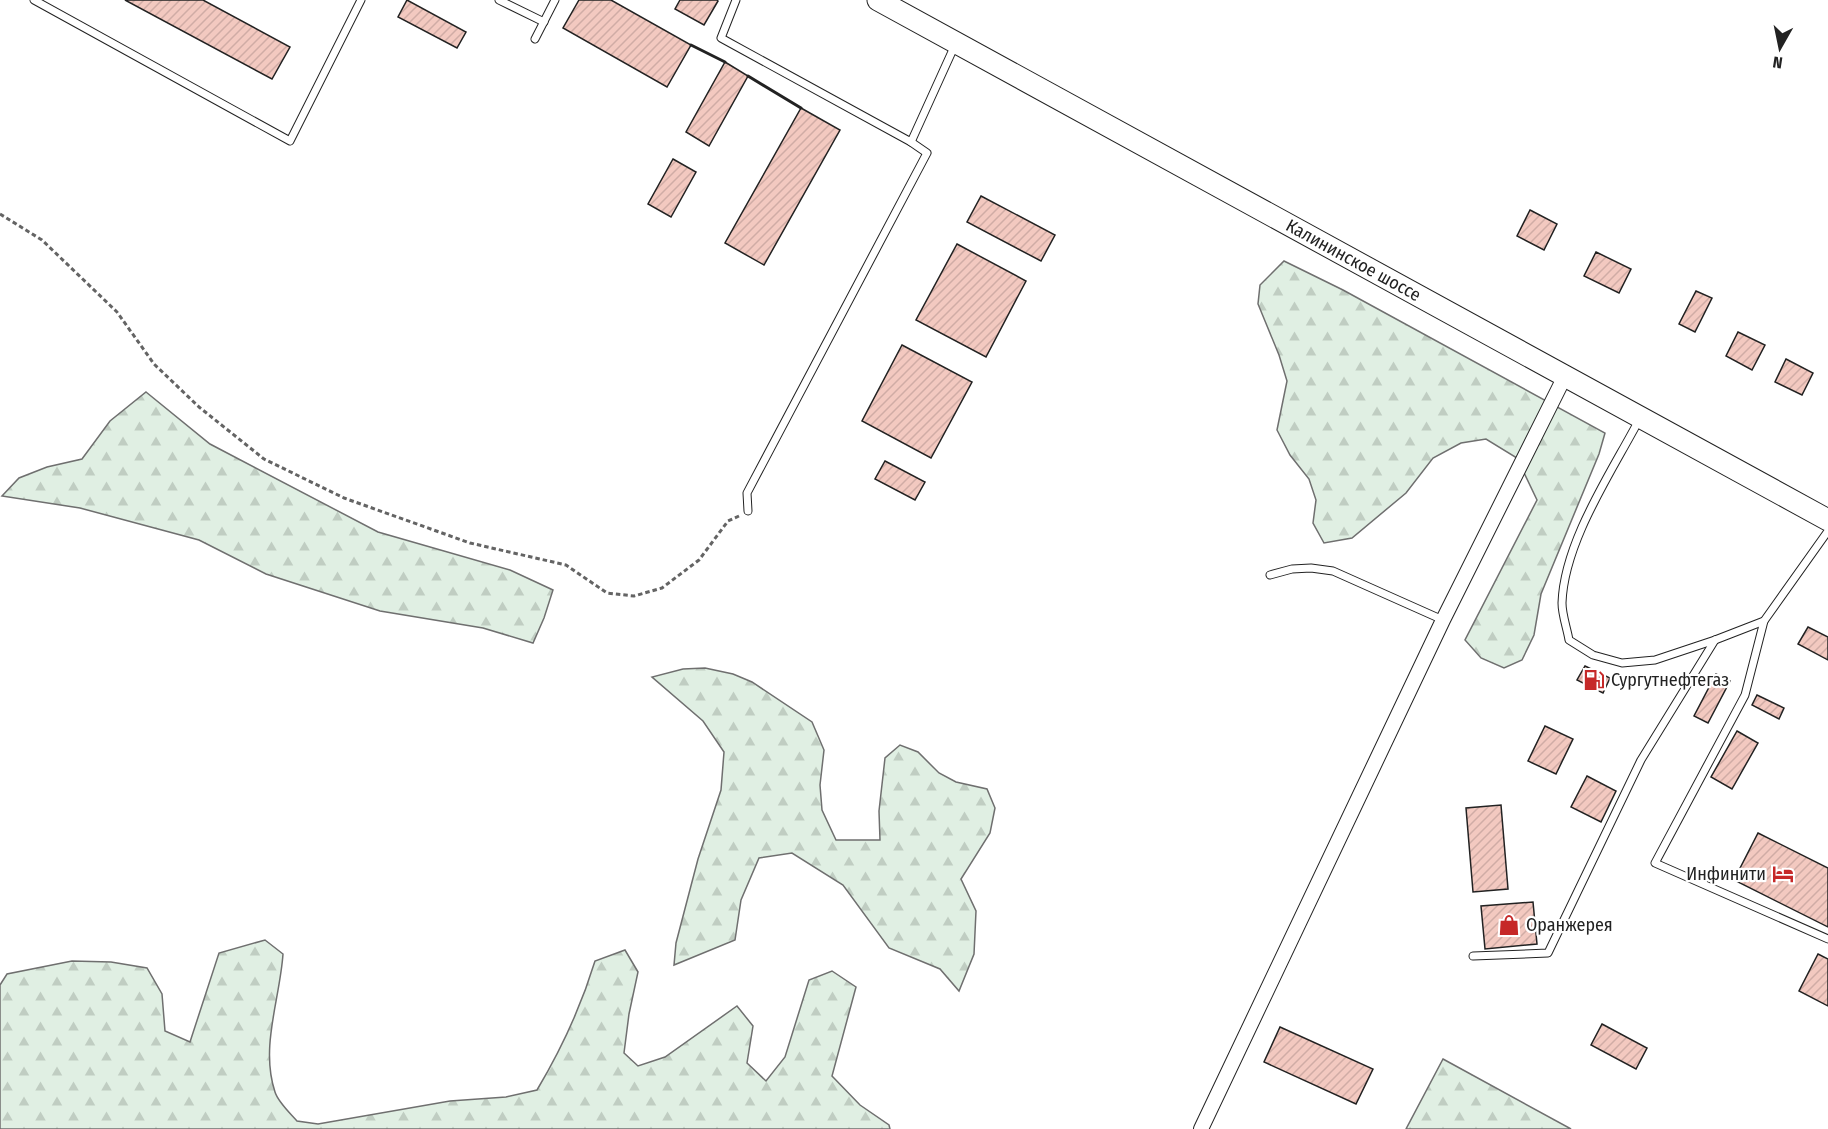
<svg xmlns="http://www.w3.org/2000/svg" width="1828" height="1129" font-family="'Fira Sans Condensed',sans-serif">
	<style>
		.forest { fill: url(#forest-firs); stroke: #6f6f6f; stroke-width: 1.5 }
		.building { fill: url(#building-hatch); stroke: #222; stroke-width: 1.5 }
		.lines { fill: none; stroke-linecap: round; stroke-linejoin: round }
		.lane-casing { stroke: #222; stroke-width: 9 }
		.street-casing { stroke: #222; stroke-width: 16 }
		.primary-casing { stroke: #222; stroke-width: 23 }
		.path { stroke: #646464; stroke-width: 3; stroke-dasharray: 4.5 3; stroke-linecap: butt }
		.lane { stroke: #fff; stroke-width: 7 }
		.street { stroke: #fff; stroke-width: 14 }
		.primary { stroke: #fff; stroke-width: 21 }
		.wall { stroke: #222; stroke-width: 3 }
		.labels { text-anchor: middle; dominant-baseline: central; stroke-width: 4.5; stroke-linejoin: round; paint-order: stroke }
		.street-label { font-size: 18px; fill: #222; stroke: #fff }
		.poi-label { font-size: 18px; fill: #222; stroke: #fff; text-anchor: start }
	</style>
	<defs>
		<pattern id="forest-firs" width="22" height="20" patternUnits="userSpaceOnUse" patternTransform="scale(1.5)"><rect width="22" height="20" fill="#e0efe3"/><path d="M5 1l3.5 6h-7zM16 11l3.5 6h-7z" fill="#c0cdc2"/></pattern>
		<pattern id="building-hatch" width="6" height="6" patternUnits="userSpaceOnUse" patternTransform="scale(1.5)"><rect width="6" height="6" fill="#f3c9c0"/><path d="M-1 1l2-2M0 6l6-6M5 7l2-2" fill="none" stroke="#d0aca5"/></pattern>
	</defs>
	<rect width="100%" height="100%" fill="#fff"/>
	<g class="forest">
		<polygon points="1284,261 1343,290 1605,433 1599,454 1541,594 1534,635 1522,660 1504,668 1481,658 1465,640 1537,500 1517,458 1486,439 1461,443 1433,458 1406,493 1352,538 1324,543 1313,523 1316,500 1309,479 1290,455 1277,430 1287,381 1279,355 1258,304 1260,285"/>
		<polygon points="146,392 210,444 378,532 510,570 553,590 544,618 533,643 483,628 380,611 266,574 199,540 80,508 2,496 19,478 47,467 82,459 110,421"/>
		<polygon points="705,668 733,674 752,682 812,722 824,750 820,785 822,810 836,840 880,840 879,811 885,758 900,745 918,752 939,773 956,782 987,789 995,808 990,833 961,879 976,911 974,954 959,991 940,969 889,948 843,885 792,853 759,858 741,900 735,940 674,965 676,943 698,859 721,790 724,752 703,721 652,677 683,669"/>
		<path d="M265 940 283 954C280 999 260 1047 275 1092 278 1102 290 1113 297 1121L318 1124 450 1101 506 1097 537 1090C562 1048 581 1007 595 961L625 950 638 972 629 1014 624 1053 638 1066 665 1057 737 1006 753 1026 747 1063 766 1081 785 1057 809 980 832 971 856 987 832 1076 860 1105 889 1125 890 1129H0V985L7 974 72 961 111 962 147 968 162 994 165 1031 190 1042 219 953Z"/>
		<polygon points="1443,1059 1571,1129 1406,1129"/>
	</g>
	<g class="building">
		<polygon points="125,0 203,0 290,47 272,79"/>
		<polygon points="407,0 466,32 457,48 398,17"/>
		<polygon points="579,0 611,0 691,45 667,87 563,28"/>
		<polygon points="680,0 717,0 718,1 704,25 675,9"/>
		<polygon points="725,62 748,76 709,146 686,132"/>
		<polygon points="801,108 840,130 764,265 725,243"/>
		<polygon points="673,159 696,172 671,217 648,204"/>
		<polygon points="981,196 1055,235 1041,261 967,222"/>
		<polygon points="1530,210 1557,224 1544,250 1517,236"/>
		<polygon points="957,244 1026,281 986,357 916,320"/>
		<polygon points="1596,252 1631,269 1619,293 1584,276"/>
		<polygon points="1696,291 1712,298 1695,332 1679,324"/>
		<polygon points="1738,332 1765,345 1752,370 1726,356"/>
		<polygon points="902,345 972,382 931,458 862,421"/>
		<polygon points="1786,359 1813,373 1802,395 1775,382"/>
		<polygon points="885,461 925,482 915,500 875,479"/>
		<polygon points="1808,627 1828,637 1828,660 1798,644"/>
		<polygon points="1585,666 1610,678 1603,693 1577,680"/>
		<polygon points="1716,674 1730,681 1708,723 1694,716"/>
		<polygon points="1757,695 1784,708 1779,719 1752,705"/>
		<polygon points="1545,726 1573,739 1556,774 1528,761"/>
		<polygon points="1737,731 1758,743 1732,789 1711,777"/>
		<polygon points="1587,776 1616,791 1601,822 1571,807"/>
		<polygon points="1501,805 1508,889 1473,892 1466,808"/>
		<polygon points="1758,833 1828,868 1828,927 1734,880"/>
		<polygon points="1533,902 1537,944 1485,949 1481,906"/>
		<polygon points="1818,954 1828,959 1828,1006 1799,991"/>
		<polygon points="1602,1024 1647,1048 1636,1069 1591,1045"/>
		<polygon points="1280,1027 1373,1069 1356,1104 1264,1062"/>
	</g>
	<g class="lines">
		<defs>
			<g id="lane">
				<polyline points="34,0 290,141 361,0"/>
				<polyline points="499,0 544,22"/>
				<polyline points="736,0 721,38 911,142 955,45"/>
				<polyline points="535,39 555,0"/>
				<path d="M1639 420C1611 473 1564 542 1562 603 1562 615 1567 628 1569 640L1593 655 1622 663 1655 660 1715 640 1764 621 1828 531"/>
				<polyline points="748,511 747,493 927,153 911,142"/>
				<polyline points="1270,575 1292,569 1311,568 1333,571 1443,620"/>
				<polyline points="1764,621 1745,695 1655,863 1828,939"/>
				<polyline points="1473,956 1548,953 1641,760 1715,640"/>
			</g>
			<polyline id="street" points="1201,1129 1443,620 1565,376"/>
			<g id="primary">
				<path id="s1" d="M878 0 1828 520"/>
			</g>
		</defs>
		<use href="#lane" class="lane-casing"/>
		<use href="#street" class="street-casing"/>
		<use href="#primary" class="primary-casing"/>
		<polyline class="path" points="0,214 42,240 117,312 154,364 199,407 264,459 344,498 470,543 566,565 607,593 634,596 662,588 699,560 728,521 739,516"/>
		<use href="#lane" class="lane"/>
		<use href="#street" class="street"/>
		<use href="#primary" class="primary"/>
		<g class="wall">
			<polyline points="691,45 725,62"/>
			<polyline points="748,76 801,108"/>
		</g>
	</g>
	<defs>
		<symbol id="fuel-bare" viewBox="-9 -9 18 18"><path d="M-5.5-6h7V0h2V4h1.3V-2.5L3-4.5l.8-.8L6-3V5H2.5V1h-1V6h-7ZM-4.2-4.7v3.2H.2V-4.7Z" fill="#c62828" stroke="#fff" stroke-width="2.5" paint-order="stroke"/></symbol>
		<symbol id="hotel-bare" viewBox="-9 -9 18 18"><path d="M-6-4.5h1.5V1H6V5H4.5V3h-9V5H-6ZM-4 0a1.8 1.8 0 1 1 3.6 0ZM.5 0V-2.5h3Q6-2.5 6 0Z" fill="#c62828" stroke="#fff" stroke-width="2.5" paint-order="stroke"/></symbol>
		<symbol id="shop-bare" viewBox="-9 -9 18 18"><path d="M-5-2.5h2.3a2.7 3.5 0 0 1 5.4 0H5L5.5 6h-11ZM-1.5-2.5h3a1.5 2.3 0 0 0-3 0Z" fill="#c62828" stroke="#fff" stroke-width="2.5" paint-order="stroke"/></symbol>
	</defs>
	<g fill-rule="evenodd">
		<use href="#fuel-bare" x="1579" y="665" width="30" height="30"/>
		<use href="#hotel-bare" x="1768" y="859" width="30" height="30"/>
		<use href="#shop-bare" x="1494" y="910" width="30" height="30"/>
	</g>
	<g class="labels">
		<g class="street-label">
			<text stroke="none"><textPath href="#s1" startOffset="542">Калининское шоссе</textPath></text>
		</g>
		<g class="poi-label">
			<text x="1611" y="680">Сургутнефтегаз</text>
			<text x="1766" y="874" text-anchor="end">Инфинити</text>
			<text x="1526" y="925">Оранжерея</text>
		</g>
	</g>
	<g transform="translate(1780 48) rotate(189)" stroke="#ffffff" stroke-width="4.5" paint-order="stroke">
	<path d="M0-4.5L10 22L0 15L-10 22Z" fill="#222222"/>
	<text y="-9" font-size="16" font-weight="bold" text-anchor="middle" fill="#222222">N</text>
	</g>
</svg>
